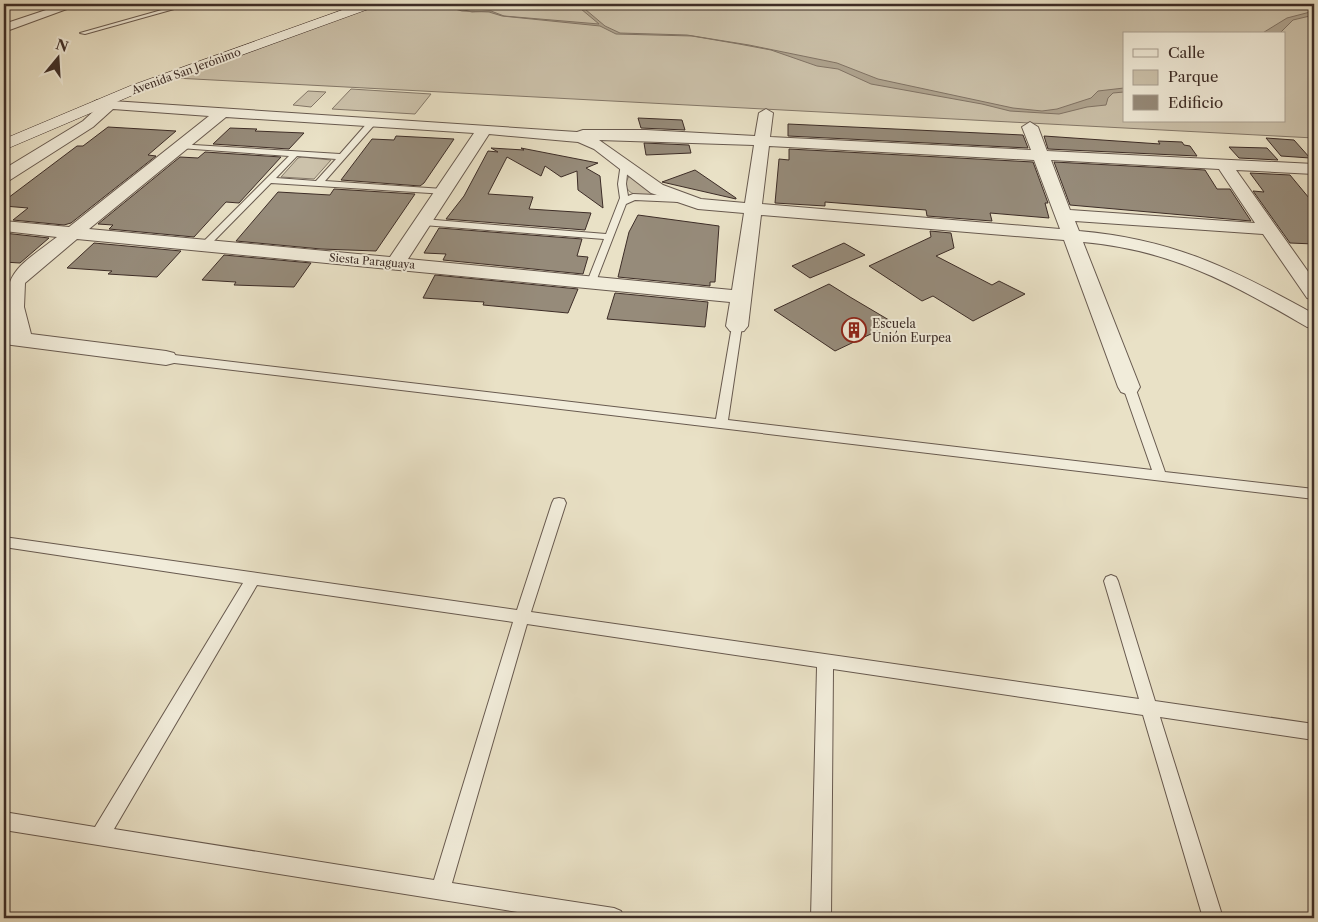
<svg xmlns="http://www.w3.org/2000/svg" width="1318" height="922" font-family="'Libre Caslon Text',serif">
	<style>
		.green { fill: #ccc2ab; stroke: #847869; fill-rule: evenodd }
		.water { fill: #afa490; stroke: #817466 }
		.building { fill: #968b7a; stroke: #3d2d27 }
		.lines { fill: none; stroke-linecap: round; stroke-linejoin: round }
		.lane-casing { stroke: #685a4f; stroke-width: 2 }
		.street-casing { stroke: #685a4f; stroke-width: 2 }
		.secondary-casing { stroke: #3d2d27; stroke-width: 1 }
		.lane { fill: #f1ecda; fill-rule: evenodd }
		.street { fill: #f1ecda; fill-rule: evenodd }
		.secondary { fill: #f1ecda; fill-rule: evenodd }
		.labels { text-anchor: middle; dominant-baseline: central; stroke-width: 4; stroke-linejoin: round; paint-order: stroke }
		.far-street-label { font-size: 11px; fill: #3d2d27; stroke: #f1ecda }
		.poi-label { font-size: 12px; fill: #3d2d27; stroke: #f1ecda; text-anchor: start }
	</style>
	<rect width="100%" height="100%" fill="#e9e1c6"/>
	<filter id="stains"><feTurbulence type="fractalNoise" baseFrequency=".004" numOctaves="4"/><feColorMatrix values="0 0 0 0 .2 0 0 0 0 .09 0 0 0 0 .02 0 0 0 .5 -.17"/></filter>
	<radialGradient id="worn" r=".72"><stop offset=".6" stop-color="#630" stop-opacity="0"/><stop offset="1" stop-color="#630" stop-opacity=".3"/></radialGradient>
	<g class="green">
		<path d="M377 4H1314V138L175 78ZM1124 34H1284V121H1124Z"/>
		<polygon points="351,89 431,94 415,114 332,109"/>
		<polygon points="308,91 326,92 311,107 293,105"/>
		<polygon points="298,158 302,157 331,160 314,179 281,177"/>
		<path d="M629 176H630L656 194C645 196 629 198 625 184Z"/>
	</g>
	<g class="water">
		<polygon points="437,4 441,4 472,12 491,11 504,16 599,24 575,4 579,4 605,26 620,33 687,35 749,45 837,63 878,79 1013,108 1042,111 1057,109 1091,98 1098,91 1124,88 1124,92 1113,93 1108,98 1106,105 1087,107 1059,114 1010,111 982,104 871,84 838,69 817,66 771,50 739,44 692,36 616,34 600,26 502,16 489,12 462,11"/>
		<polygon points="1314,11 1314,15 1293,20 1279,34 1261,34 1287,18"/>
	</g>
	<g class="building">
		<polygon points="638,118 682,120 685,130 641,128"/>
		<polygon points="788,124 1023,135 1028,148 788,136"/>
		<polygon points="108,127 176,131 148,155 156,156 71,223 64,225 13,220 28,208 4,206 4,201 77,146 83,146"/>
		<polygon points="230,128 257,129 255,131 304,133 289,149 213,144"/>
		<polygon points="396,136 454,139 424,183 420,186 341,180 372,139 394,140"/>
		<polygon points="1044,136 1160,144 1158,141 1182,142 1184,145 1190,146 1197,156 1048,149"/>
		<polygon points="1266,138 1294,140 1310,158 1281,156"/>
		<polygon points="644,143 689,145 691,153 646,155"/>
		<polygon points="1229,147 1267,148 1278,160 1239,158"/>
		<polygon points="491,148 524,150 521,148 598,163 586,168 600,176 603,208 578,190 577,171 561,177 545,166 541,176 507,157 488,194 533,197 529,209 591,213 585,230 446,219 464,196 488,151 498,152"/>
		<polygon points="789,149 1033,162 1048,203 1045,203 1049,218 990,213 992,221 927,216 926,210 825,202 825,206 775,203 779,159 789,160"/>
		<polygon points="205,152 281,157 239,203 226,202 194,237 109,229 113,225 98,224 180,157 198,158"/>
		<polygon points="1054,162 1205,170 1217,189 1230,189 1251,221 1070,205"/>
		<polygon points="695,170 736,198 736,199 662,182"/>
		<polygon points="1250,173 1290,175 1314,204 1314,244 1290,243 1253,191 1264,192"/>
		<polygon points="334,189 415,194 376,251 321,249 236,241 278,192 330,195"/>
		<polygon points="638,215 719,226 715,282 710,282 710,286 618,277 629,232"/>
		<polygon points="439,228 582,239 577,256 588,257 583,274 443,260 446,254 424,253"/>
		<polygon points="930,231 951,233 954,248 936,256 992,285 999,281 1025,294 973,321 933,296 922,301 869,266 931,237"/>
		<polygon points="4,233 49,238 20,263 4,262"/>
		<polygon points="94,243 181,251 157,277 108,274 112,271 67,268"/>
		<polygon points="844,243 865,255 810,278 792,266"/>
		<polygon points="224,255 311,263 294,287 234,285 236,282 202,280"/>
		<polygon points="435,275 578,289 568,313 483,305 484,302 423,298"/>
		<polygon points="829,284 850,297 894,323 835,351 774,310"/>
		<polygon points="615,293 708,302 705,327 607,319"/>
	</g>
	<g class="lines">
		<defs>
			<g id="lane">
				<polygon points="183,4 192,4 85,34 80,33"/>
				<path d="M369 121 376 123 325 181 443 189 447 192 446 194 271 183 208 247H202V243L289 156 180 148H177V144L340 154ZM297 156 336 159 316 181 276 178Z"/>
				<polygon points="621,163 628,165 626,184 628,196 633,194 679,196 683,199 679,202 635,200 626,204 595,284 589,284 587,282 604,239 423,225 419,222 423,219 606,234 620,198 618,184"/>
				<polygon points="737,323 742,326 728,420 1152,470 1123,387 1129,383 1135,387 1165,472 1314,489 1314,499 166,362 161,358 166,354 716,419 732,326"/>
				<path d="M559 498 564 499 566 503 531 612 1139 699 1104 581 1106 577 1111 575 1116 577 1118 581 1155 701 1314 724V740L1160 717 1223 918H1203L1143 715 833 669 831 918H811L817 667 527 624 452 883 614 908 621 911 624 918H555L4 830V812L95 827 243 583 4 547V537L517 610 552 503 554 499ZM257 585 513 622 434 880 114 829Z"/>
			</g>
			<g id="street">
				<polygon points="64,4 73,4 75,6 4,32 4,24"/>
				<path d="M97 100 577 132 583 130H646L755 136 759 113 766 109 773 113 770 137 1031 150 1022 127 1030 122 1038 127 1047 151 1314 164V174L1236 170 1314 280V300L1307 298 1263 234 1075 221 1079 231C1173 239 1233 269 1314 314V328L1307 327C1231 283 1172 250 1083 242L1140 387 1137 392 1129 395 1121 392 1118 387 1064 240 761 215 748 326 744 331 737 332 730 331 726 326 730 302 77 239 25 283 24 307 31 334 166 351 174 353 177 358 174 363 166 365 4 344V332H9C0 273 15 269 57 237L4 231V221L69 227 209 116 113 109 93 127 10 180 4 181V169L83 121 97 108 90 104ZM226 117 474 133 390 257 89 229ZM489 134 578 142 594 149 651 193 698 209 744 213 732 290 408 259ZM599 140 754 145 745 203 701 199 663 185ZM769 146 1034 160 1060 229 762 204ZM1051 160 1219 169 1255 223 1070 210Z"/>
			</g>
			<polygon id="secondary" points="359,4 376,4 374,7 140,92 4,150 4,139 130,86"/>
		</defs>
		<use href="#lane" class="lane-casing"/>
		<use href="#street" class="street-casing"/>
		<use href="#secondary" class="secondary-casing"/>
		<use href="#lane" class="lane"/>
		<use href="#street" class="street"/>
		<use href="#secondary" class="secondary"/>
	</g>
	<defs>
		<symbol id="building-ring" viewBox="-11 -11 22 22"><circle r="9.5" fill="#f1ecda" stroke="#8f2418" stroke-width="1.5"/><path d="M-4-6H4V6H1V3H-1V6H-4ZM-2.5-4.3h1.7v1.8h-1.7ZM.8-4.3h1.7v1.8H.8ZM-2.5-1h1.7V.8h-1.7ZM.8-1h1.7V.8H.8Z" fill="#8f2418"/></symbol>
	</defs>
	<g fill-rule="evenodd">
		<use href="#building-ring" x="840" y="316" width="28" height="28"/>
	</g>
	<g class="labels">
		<g class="far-street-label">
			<text transform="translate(186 71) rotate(-20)">Avenida San Jerónimo</text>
			<text transform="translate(372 261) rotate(5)">Siesta Paraguaya</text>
		</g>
		<g class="poi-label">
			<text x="872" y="323">Escuela<tspan x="872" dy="14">Unión Eurpea</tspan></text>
		</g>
	</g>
	<rect width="1318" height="922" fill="none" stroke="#e9e1c6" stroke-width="20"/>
	<rect x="5" y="5" width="1308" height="912" fill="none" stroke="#3d2d27" stroke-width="2.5"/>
	<rect x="10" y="10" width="1298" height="902" fill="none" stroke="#3d2d27"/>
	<rect x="1123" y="32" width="162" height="90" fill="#f1ecda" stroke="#a9a092"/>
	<rect x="1133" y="49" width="25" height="8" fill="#f1ecda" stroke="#a9a092"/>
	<text x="1168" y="58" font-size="15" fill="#3d2d27">Calle</text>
	<rect x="1133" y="70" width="25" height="15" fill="#ccc2ab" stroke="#a9a092"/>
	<text x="1168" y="82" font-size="15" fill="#3d2d27">Parque</text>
	<rect x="1133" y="95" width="25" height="15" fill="#968b7a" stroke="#a9a092"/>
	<text x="1168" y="108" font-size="15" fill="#3d2d27">Edificio</text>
	<g transform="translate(58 58) rotate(18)" stroke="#f1ecda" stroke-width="4" paint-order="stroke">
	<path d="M0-4L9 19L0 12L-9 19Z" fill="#3d2d27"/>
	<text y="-8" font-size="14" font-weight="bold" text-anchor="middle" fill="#3d2d27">N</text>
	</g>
	<rect width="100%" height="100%" filter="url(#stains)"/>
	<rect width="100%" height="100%" fill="url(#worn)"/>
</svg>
